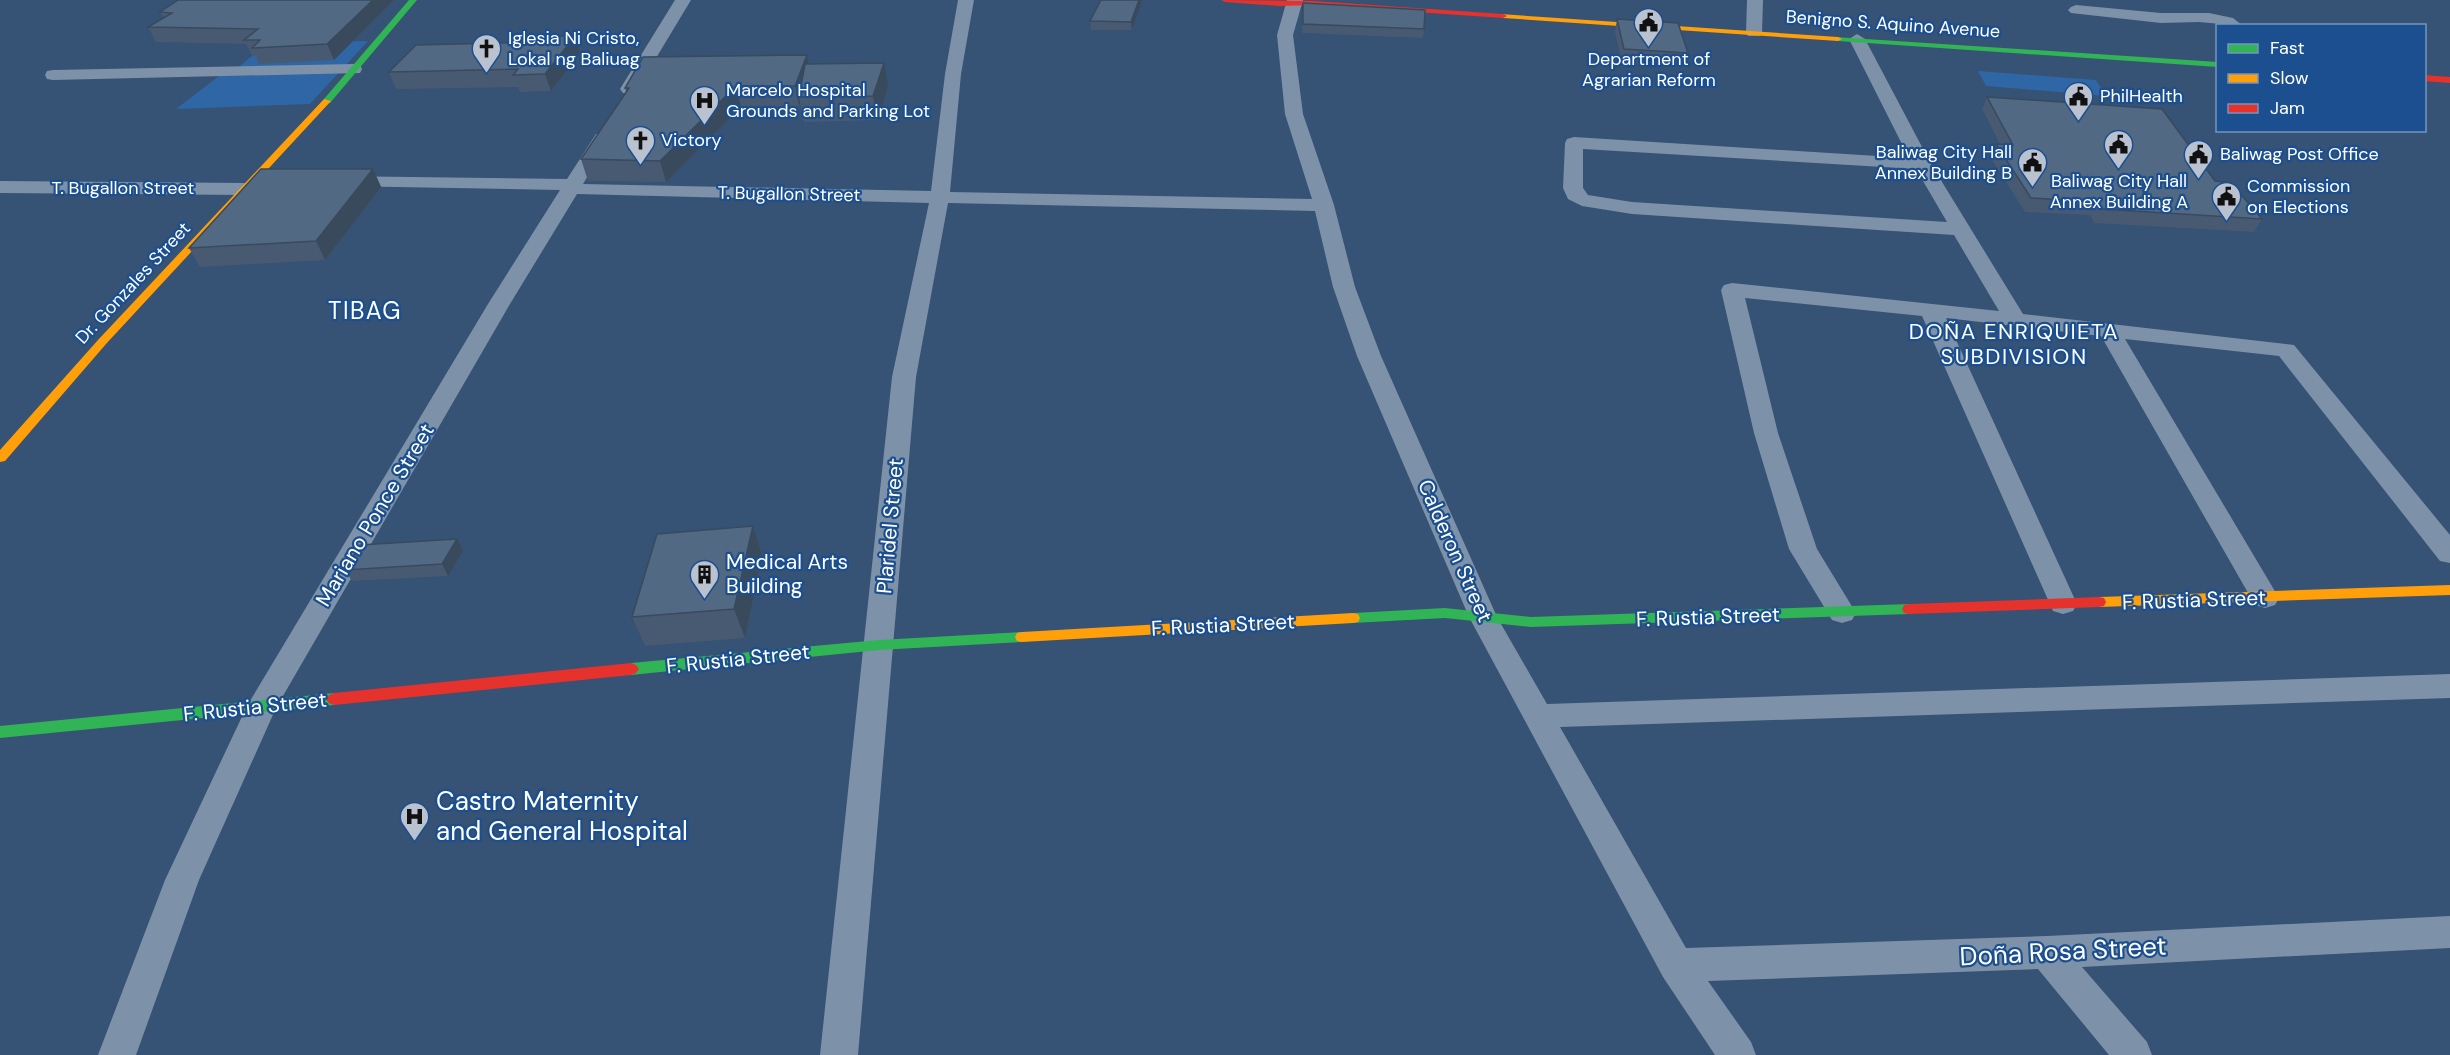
<svg xmlns="http://www.w3.org/2000/svg" width="2450" height="1055" font-family="'DM Sans',sans-serif">
	<style>
		.green { fill: #2f66a5 }
		.lines { fill: none; stroke-linecap: round; stroke-linejoin: round }
		.street { fill: #7d92a8; fill-rule: evenodd }
		.fast { fill: #30b455; fill-rule: evenodd }
		.slow { fill: #ff9f0a; fill-rule: evenodd }
		.jam { fill: #e5322d; fill-rule: evenodd }
		.wall { fill: #475a72 }
		.shaded-wall { fill: #394a5c }
		.building { fill: #526984; stroke: #394a5c; stroke-width: 1.5 }
		.labels { text-anchor: middle; dominant-baseline: central; stroke-width: 4.5; stroke-linejoin: round; paint-order: stroke }
		.far-street-label { font-size: 18px; fill: #fff; stroke: #1b4f8f }
		.far-poi-label { font-size: 18px; fill: #fff; stroke: #1b4f8f; text-anchor: start }
		.street-label { font-size: 21px; fill: #fff; stroke: #1b4f8f }
		.poi-label { font-size: 21px; fill: #fff; stroke: #1b4f8f; text-anchor: start }
		.neighbourhood-label { font-size: 22px; letter-spacing: 1.5px; fill: #fff; stroke: #1b4f8f }
		.quarter-label { font-size: 24px; letter-spacing: 1.5px; fill: #fff; stroke: #1b4f8f }
		.near-poi-label { font-size: 26px; fill: #fff; stroke: #1b4f8f; text-anchor: start }
		.near-street-label { font-size: 26px; fill: #fff; stroke: #1b4f8f }
	</style>
	<rect width="100%" height="100%" fill="#365274"/>
	<g class="green">
		<polygon points="368,41 310,104 176,109 219,76 229,76 266,43"/>
		<polygon points="1978,71 2096,80 2106,96 1986,86"/>
	</g>
	<g class="lines">
		<g class="street">
			<polygon points="675,0 691,0 635,93 623,93 620,89"/>
			<polygon points="958,0 974,0 961,74 950,192 1312,199 1285,114 1277,35 1287,0 1303,0 1293,35 1303,114 1334,205 1355,287 1381,356 1497,617 1547,704 2450,674 2450,698 1560,727 1686,948 2047,936 2450,916 2450,948 2082,967 2147,1042 2152,1055 2109,1055 2038,969 1708,981 1751,1042 1756,1055 1715,1055 1663,977 1469,617 1357,356 1333,287 1315,211 948,203 916,377 858,1055 820,1055 892,377 929,203 577,194 510,304 276,708 199,880 136,1055 98,1055 165,880 247,706 488,304 560,190 340,186 333,184 330,180 333,176 567,179 596,134 608,134 611,138 583,184 931,191 945,74"/>
			<polygon points="1747,0 1763,0 1762,33 1760,36 1748,36 1746,33"/>
			<polygon points="2076,5 2161,13 2209,13 2233,18 2243,26 2199,22 2161,23 2071,13 2068,10 2071,7"/>
			<path d="M1857 34 1865 39 1931 164 2023 314 2294 345 2450 535V563L2440 561 2279 356 2125 339 2279 598 2275 605 2265 608 2255 605 2101 336 1946 318 2077 604 2073 611 2063 614 2053 611 1922 316 1745 298 1778 433 1817 549 1856 613 1852 620 1842 623 1832 620 1789 549 1754 433 1721 290 1724 285 1732 283 1999 311 1954 235 1632 214 1582 206 1568 199 1563 188 1565 143 1567 139 1574 137 1909 158 1849 39ZM1583 149 1916 169 1947 222 1632 202 1588 195 1583 188Z"/>
			<polygon points="354,64 360,65 362,69 360,73 53,80 47,79 45,75 47,71 53,70"/>
			<polygon points="0,181 246,183 253,185 256,189 253,193 246,195 0,193"/>
		</g>
		<g class="fast">
			<polygon points="409,0 417,0 330,103 324,103 324,99"/>
			<polygon points="1835,37 2218,62 2218,67 1838,41 1835,41"/>
			<polygon points="1909,604 1914,605 1916,609 1914,613 1909,614 1531,627 1445,618 1353,623 1348,622 1346,618 1348,614 1353,613 1445,608 1531,617"/>
			<polygon points="1022,632 1027,633 1029,637 1027,641 1022,642 879,650 631,675 626,673 623,669 626,665 631,663 879,640"/>
			<polygon points="334,693 339,695 342,699 339,703 334,705 0,738 0,726"/>
		</g>
		<g class="slow">
			<polygon points="1500,14 1838,37 1842,39 1838,41 1503,18 1499,16"/>
			<polygon points="324,99 331,101 106,344 5,461 0,462 0,450 98,340"/>
			<polygon points="2450,585 2450,595 2099,607 2094,606 2092,602 2094,598 2099,597"/>
			<polygon points="1353,613 1358,614 1360,618 1358,622 1353,623 1022,642 1017,641 1015,637 1017,633 1022,632"/>
		</g>
		<g class="jam">
			<polygon points="1221,0 1314,1 1503,14 1507,16 1503,18 1314,5 1279,6 1225,2"/>
			<polygon points="2424,75 2450,77 2450,83 2424,81"/>
			<polygon points="2099,597 2104,598 2106,602 2104,606 2099,607 1909,614 1904,613 1902,609 1904,605 1909,604"/>
			<polygon points="631,663 636,665 639,669 636,673 631,675 334,705 329,703 326,699 329,695 334,693"/>
		</g>
	</g>
	<g class="wall">
		<polygon points="394,0 334,60 259,64 256,56 252,56 246,44 156,42 148,27 164,18 160,12"/>
		<polygon points="1101,0 1142,0 1132,30 1091,30 1090,21"/>
		<polygon points="1303,3 1424,29 1423,38 1302,33"/>
		<polygon points="1617,19 1688,53 1684,66 1622,63 1615,32"/>
		<polygon points="575,36 580,53 551,91 520,92 518,87 396,89 389,72"/>
		<polygon points="807,55 809,64 888,86 878,120 804,122 800,103 799,106 741,107 666,182 588,181 581,159 626,92 625,88"/>
		<polygon points="1987,97 2215,181 2262,219 2254,232 2094,223 2090,215 2025,212 1990,157 1996,144 2000,144 1982,109"/>
		<polygon points="373,169 381,187 325,260 200,267 189,248"/>
		<polygon points="753,526 762,555 745,638 645,646 632,617"/>
		<polygon points="463,551 448,576 352,581 345,570"/>
	</g>
	<g class="shaded-wall">
		<polygon points="373,0 394,0 334,60 327,44"/>
		<polygon points="1139,0 1142,0 1142,1 1132,30 1131,22"/>
		<polygon points="575,36 580,53 551,91 545,74"/>
		<polygon points="807,55 811,75 799,97 800,103 799,106 795,86"/>
		<polygon points="884,63 888,86 878,120 873,96"/>
		<polygon points="736,86 741,107 666,182 660,161"/>
		<polygon points="373,169 381,187 325,260 316,241"/>
		<polygon points="753,526 762,555 745,638 734,609"/>
		<polygon points="457,539 463,551 448,576 442,564"/>
	</g>
	<g class="building">
		<polygon points="178,0 373,0 327,44 252,48 260,40 244,40 258,29 148,27 172,13 160,12"/>
		<polygon points="1101,0 1139,0 1131,22 1090,21"/>
		<polygon points="1303,3 1425,10 1424,29 1303,24"/>
		<polygon points="1617,19 1678,23 1688,53 1624,49"/>
		<polygon points="543,36 575,36 545,74 513,75 518,69 389,72 416,45 539,42"/>
		<polygon points="807,55 795,86 736,86 660,161 581,159 629,88 625,88 643,57"/>
		<polygon points="884,63 873,96 799,97 805,64"/>
		<polygon points="1987,97 2162,109 2215,181 2231,183 2262,219 2101,209 2097,202 2031,198 1996,144 2013,145"/>
		<polygon points="261,169 373,169 316,241 189,248"/>
		<polygon points="753,526 734,609 632,617 657,534"/>
		<polygon points="457,539 442,564 345,570 360,545"/>
	</g>
	<defs>
		<symbol id="civic-pin" viewBox="-11 -11 22 30"><path d="M0 17L-7.5 6A9.5 9.5 0 1 1 7.5 6Z" fill="#b9c2ce" stroke="#1b4f8f"/><path d="M-.6-6.5H3V-4.5H.6V-3L4-1V1h2V6H-6V1h2V-1L-.6-3ZM-1.2 2.5V6h2.4V2.5Z" fill="#111"/></symbol>
		<symbol id="church-pin" viewBox="-11 -11 22 30"><path d="M0 17L-7.5 6A9.5 9.5 0 1 1 7.5 6Z" fill="#b9c2ce" stroke="#1b4f8f"/><path d="M-1.2-6h2.4v3.5h3.3v2.4h-3.3V6h-2.4V-.1h-3.3v-2.4h3.3Z" fill="#111"/></symbol>
		<symbol id="hospital-pin" viewBox="-11 -11 22 30"><path d="M0 17L-7.5 6A9.5 9.5 0 1 1 7.5 6Z" fill="#b9c2ce" stroke="#1b4f8f"/><path d="M-5-5h3v3.5h4V-5h3V5h-3V1.5h-4V5h-3Z" fill="#111"/></symbol>
		<symbol id="building-pin" viewBox="-11 -11 22 30"><path d="M0 17L-7.5 6A9.5 9.5 0 1 1 7.5 6Z" fill="#b9c2ce" stroke="#1b4f8f"/><path d="M-4-6H4V6H1V3H-1V6H-4ZM-2.5-4.3h1.7v1.8h-1.7ZM.8-4.3h1.7v1.8H.8ZM-2.5-1h1.7V.8h-1.7ZM.8-1h1.7V.8H.8Z" fill="#111"/></symbol>
	</defs>
	<g fill-rule="evenodd">
		<use href="#civic-pin" x="1632" y="6" width="33" height="45"/>
		<use href="#church-pin" x="470" y="32" width="33" height="45"/>
		<use href="#civic-pin" x="2062" y="80" width="33" height="45"/>
		<use href="#hospital-pin" x="688" y="84" width="33" height="45"/>
		<use href="#church-pin" x="624" y="124" width="33" height="45"/>
		<use href="#civic-pin" x="2102" y="128" width="33" height="45"/>
		<use href="#civic-pin" x="2182" y="138" width="33" height="45"/>
		<use href="#civic-pin" x="2016" y="146" width="33" height="45"/>
		<use href="#civic-pin" x="2210" y="180" width="33" height="45"/>
		<use href="#building-pin" x="688" y="558" width="33" height="45"/>
		<use href="#hospital-pin" x="398" y="800" width="33" height="45"/>
	</g>
	<g class="labels">
		<g class="far-street-label">
			<text transform="translate(1893 24) rotate(4)">Benigno S. Aquino Avenue</text>
			<text x="123" y="188">T. Bugallon Street</text>
			<text transform="translate(789 194) rotate(1)">T. Bugallon Street</text>
			<text transform="translate(133 283) rotate(-47)">Dr. Gonzales Street</text>
		</g>
		<g class="far-poi-label">
			<text x="508" y="38">Iglesia Ni Cristo,<tspan x="508" dy="21">Lokal ng Baliuag</tspan></text>
			<text x="1649" y="59" text-anchor="middle">Department of<tspan x="1649" dy="21">Agrarian Reform</tspan></text>
			<text x="726" y="90">Marcelo Hospital<tspan x="726" dy="21">Grounds and Parking Lot</tspan></text>
			<text x="2100" y="96">PhilHealth</text>
			<text x="661" y="140">Victory</text>
			<text x="2012" y="152" text-anchor="end">Baliwag City Hall<tspan x="2012" dy="21">Annex Building B</tspan></text>
			<text x="2220" y="154">Baliwag Post Office</text>
			<text x="2119" y="181" text-anchor="middle">Baliwag City Hall<tspan x="2119" dy="21">Annex Building A</tspan></text>
			<text x="2247" y="186">Commission<tspan x="2247" dy="21">on Elections</tspan></text>
		</g>
		<g class="street-label">
			<text transform="translate(375 515) rotate(-59)">Mariano Ponce Street</text>
			<text transform="translate(890 526) rotate(-85)">Plaridel Street</text>
			<text transform="translate(1455 551) rotate(66)">Calderon Street</text>
			<text transform="translate(2194 600) rotate(-2)">F. Rustia Street</text>
			<text transform="translate(1708 617) rotate(-2)">F. Rustia Street</text>
			<text transform="translate(1223 625) rotate(-3)">F. Rustia Street</text>
			<text transform="translate(738 659) rotate(-6)">F. Rustia Street</text>
			<text transform="translate(255 707) rotate(-6)">F. Rustia Street</text>
		</g>
		<g class="poi-label">
			<text x="726" y="562">Medical Arts<tspan x="726" dy="24">Building</tspan></text>
		</g>
		<g class="neighbourhood-label">
			<text x="2014" y="331">DOÑA ENRIQUIETA<tspan x="2014" dy="25">SUBDIVISION</tspan></text>
		</g>
		<g class="quarter-label">
			<text x="365" y="310">TIBAG</text>
		</g>
		<g class="near-poi-label">
			<text x="436" y="801">Castro Maternity<tspan x="436" dy="30">and General Hospital</tspan></text>
		</g>
		<g class="near-street-label">
			<text transform="translate(2063 951) rotate(-3)">Doña Rosa Street</text>
		</g>
	</g>
	<rect x="2216" y="24" width="210" height="108" fill="#1b4f8f" stroke="#7695bc" stroke-width="1.5"/>
	<rect x="2228" y="44" width="30" height="9" fill="#30b455" stroke="#7695bc" stroke-width="1.5"/>
	<text x="2270" y="54" font-size="18" fill="#ffffff">Fast</text>
	<rect x="2228" y="74" width="30" height="9" fill="#ff9f0a" stroke="#7695bc" stroke-width="1.5"/>
	<text x="2270" y="84" font-size="18" fill="#ffffff">Slow</text>
	<rect x="2228" y="104" width="30" height="9" fill="#e5322d" stroke="#7695bc" stroke-width="1.5"/>
	<text x="2270" y="114" font-size="18" fill="#ffffff">Jam</text>
</svg>
